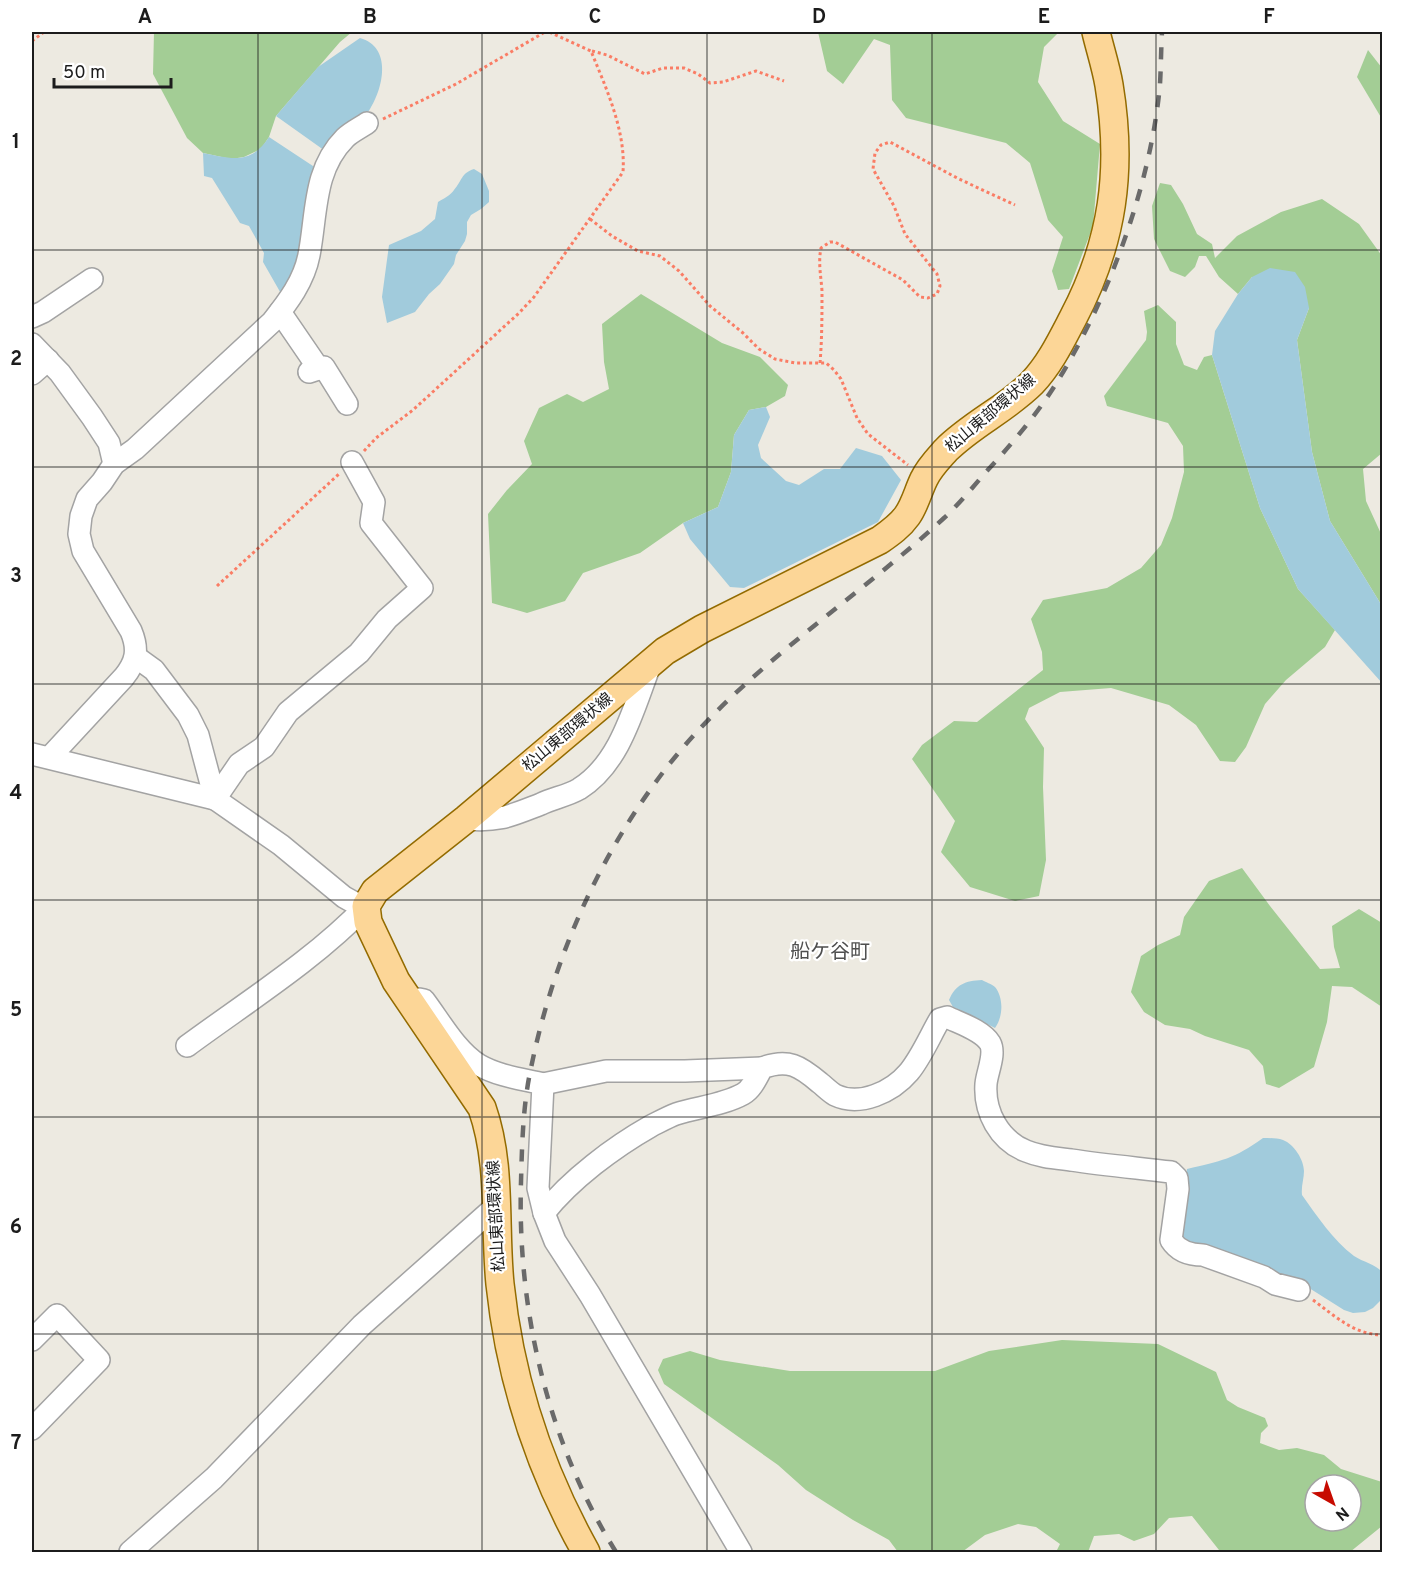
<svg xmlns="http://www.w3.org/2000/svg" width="1414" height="1584" font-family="Overpass,'Noto Sans JP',sans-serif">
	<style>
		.forest { fill: #a3cd95; fill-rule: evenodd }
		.water { fill: #a1cbdc }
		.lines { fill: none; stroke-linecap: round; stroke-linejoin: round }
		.minor-casing { stroke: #a3a3a3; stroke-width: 24 }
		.major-casing { stroke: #936b00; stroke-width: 30 }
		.path { stroke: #fa7d65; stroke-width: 3; stroke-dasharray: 3 3; stroke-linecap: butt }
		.minor { stroke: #fff; stroke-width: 21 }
		.major { stroke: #fcd697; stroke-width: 27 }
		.rail { stroke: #6a6a6a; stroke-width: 4.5; stroke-dasharray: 12 12; stroke-linecap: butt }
		.grid { fill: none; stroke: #1c1c1c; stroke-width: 1.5; stroke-opacity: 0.55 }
		.labels { text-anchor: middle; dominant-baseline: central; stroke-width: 4.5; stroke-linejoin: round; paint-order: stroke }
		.street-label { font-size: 16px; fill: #1c1c1c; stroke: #fff }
		.quarter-label { font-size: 20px; fill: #4f4f4f; stroke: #fff }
		.neatline { fill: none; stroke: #1c1c1c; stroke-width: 2 }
		.grid-label { font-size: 20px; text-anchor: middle; font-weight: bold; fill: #1c1c1c }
	</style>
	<rect width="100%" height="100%" fill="#edeae1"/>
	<g class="forest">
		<polygon points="154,32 352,32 340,42 276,116 269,137 261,149 244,157 231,159 203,153 187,138 153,74"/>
		<polygon points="818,32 1059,32 1044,47 1038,82 1063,121 1100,144 1093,226 1069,289 1058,290 1052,271 1063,237 1048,220 1030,163 1006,143 906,118 892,100 890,45 874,39 843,84 827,71"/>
		<polygon points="1368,50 1382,68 1382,119 1357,77"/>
		<polygon points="1160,183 1171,185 1183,204 1197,234 1212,244 1215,258 1237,236 1281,212 1322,199 1359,224 1382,256 1382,453 1363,469 1366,501 1382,536 1382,606 1330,521 1312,452 1297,340 1309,308 1252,277 1238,294 1219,277 1206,256 1199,256 1195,267 1185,277 1170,271 1154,239 1152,206"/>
		<polygon points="641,294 722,343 760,357 788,385 785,396 766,407 749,410 734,435 731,472 718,507 683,523 640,553 583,573 565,601 527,613 492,603 488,514 507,490 532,464 524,441 539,408 567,394 583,402 609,389 604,362 602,324"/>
		<polygon points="1158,305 1176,322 1176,344 1184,365 1197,370 1204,357 1212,355 1260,508 1298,589 1335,630 1325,647 1286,680 1265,704 1246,747 1235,762 1220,761 1196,725 1169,705 1111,688 1060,692 1029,708 1025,719 1044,748 1043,787 1046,860 1039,896 1015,901 970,887 941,852 955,821 912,759 922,745 954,721 977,722 1043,670 1042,652 1031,619 1043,600 1107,588 1141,568 1161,545 1172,518 1184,472 1183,446 1168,423 1107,406 1104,396 1146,340 1147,332 1144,311"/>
		<polygon points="1242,868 1270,906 1320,969 1340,968 1334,947 1332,926 1359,909 1382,923 1382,1007 1352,987 1332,986 1327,1022 1314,1067 1279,1088 1266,1084 1263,1066 1249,1050 1205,1036 1190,1029 1165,1025 1144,1012 1131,992 1141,956 1158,945 1180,935 1184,917 1209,881"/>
		<path d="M1062 1340 1158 1344 1216 1372 1227 1400 1238 1407 1265 1418 1268 1426 1261 1433 1260 1443 1279 1450 1297 1448 1324 1455 1341 1469 1382 1482V1526L1350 1552H1217L1219 1550 1192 1516 1169 1518 1154 1534 1134 1541 1119 1534 1094 1536 1088 1552H1056L1060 1544 1036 1527 1018 1524 985 1535 962 1552H898L889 1540 853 1520 806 1490 778 1465 664 1384 658 1370 663 1359 690 1351 720 1360 790 1371H935L989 1351ZM1315 1485H1351V1521H1315Z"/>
	</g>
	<g class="water">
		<path d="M360 38C392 47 384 87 370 109 360 126 341 140 328 153L276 116 318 67Z"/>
		<path d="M269 137 316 168 301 257 283 297 263 262 264 253 249 226 240 223 212 178 204 176 203 153C232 159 251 165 269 137Z"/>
		<path d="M474 169 482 174 489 191V202L481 209 471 215 467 222V234L465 241 456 255 454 264 440 284 429 294 415 312 387 323 382 297 389 245 421 231 435 219 438 202C443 199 451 195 454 190 462 181 461 173 474 169Z"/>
		<polygon points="1270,268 1295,272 1305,287 1309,308 1297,340 1312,452 1330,521 1382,606 1382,683 1298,589 1260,508 1212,355 1215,331 1238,294 1252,277"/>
		<polygon points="766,407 770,417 758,445 761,458 786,481 799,485 824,469 840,469 856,448 882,456 901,480 878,522 744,588 730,587 690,539 683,523 718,507 731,472 734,435 749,410"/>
		<path d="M982 980C985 982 992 984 995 987 1004 998 1003 1017 995 1028L953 1007 949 1000C956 984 965 981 982 980Z"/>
		<path d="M1263 1138C1269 1138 1277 1138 1283 1140 1294 1144 1304 1160 1304 1171 1304 1179 1301 1186 1302 1195 1317 1216 1333 1240 1354 1256 1363 1262 1375 1264 1382 1272L1381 1300 1373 1308 1365 1312 1353 1313 1344 1310 1298 1281 1196 1251 1179 1235 1187 1169C1221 1161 1234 1159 1263 1138Z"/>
	</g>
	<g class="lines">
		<defs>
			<g id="minor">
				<polyline points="280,312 319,369"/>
				<polyline points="32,317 43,312 92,279"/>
				<polyline points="32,344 60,373 92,417 109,443 114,464"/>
				<polyline points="309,372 324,367 347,404"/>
				<polyline points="32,374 48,360"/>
				<polyline points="136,657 154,670 188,715 198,735 215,799"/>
				<path d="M32 754 215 799 281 845 344 897 353 902 366 906C314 960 248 1001 187 1046"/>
				<path d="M50 757 124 677C136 662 139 650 131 631L83 551 79 534 81 516 87 499 102 482 114 464 135 449 272 322C288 302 304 281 309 255 317 214 313 170 345 138 351 132 360 128 367 123"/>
				<polyline points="215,799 239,764 264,747 288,712 359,653 387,619 422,588 371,523 374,502 352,462"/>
				<path d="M466 819C499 822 510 816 541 804 553 798 567 796 579 789 621 763 634 706 651 663"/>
				<path d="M419 999 424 1000C440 1021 456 1051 479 1065 498 1076 522 1079 543 1084L538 1188 544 1213 555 1241 590 1295 741 1552"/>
				<polyline points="543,1084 606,1071 685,1071 762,1068"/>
				<path d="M544 1213C571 1179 614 1147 651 1126 659 1122 668 1117 676 1114 698 1107 723 1105 743 1094 752 1089 757 1077 762 1068 788 1058 800 1066 820 1083 825 1087 830 1092 835 1095 860 1107 892 1092 909 1072 922 1056 930 1036 940 1019L947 1017C959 1023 982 1030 990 1043 996 1054 987 1072 986 1084 984 1112 999 1140 1026 1151 1040 1157 1055 1158 1071 1160 1104 1165 1138 1168 1171 1172L1177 1178 1178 1189 1171 1240C1178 1251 1190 1255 1203 1255L1264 1277 1275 1284 1299 1290"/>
				<polyline points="32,1340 57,1315 99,1360 32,1429"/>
				<polyline points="130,1552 214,1478 362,1325 496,1206"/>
			</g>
			<path id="major" d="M586 1552C540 1470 510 1379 500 1284 494 1225 502 1165 482 1108L396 981 368 922 366 906 375 891 466 819 665 651 702 629 880 540C890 533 900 526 907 516 915 505 918 491 924 479 929 468 938 459 946 450 972 424 1006 409 1032 383 1050 364 1061 341 1073 318 1113 242 1123 170 1109 85 1106 67 1100 49 1096 32"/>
		</defs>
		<use href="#minor" class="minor-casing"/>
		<use href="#major" class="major-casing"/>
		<g class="path">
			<polyline points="32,41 44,32"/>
			<polyline points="592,51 607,55 645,74 663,68 684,68 698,74 710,83 723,82 756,71 784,81"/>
			<polyline points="383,119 456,84 545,32"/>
			<polyline points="590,219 612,236 638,251 660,256 679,271 710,306 743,333 759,349 775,359 795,363 826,363 834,370 841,379 857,418 868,434 908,465"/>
			<path d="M820 363C822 339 822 315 822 291 821 276 818 263 821 248L830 242H835L903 280 920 297 928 298 937 294 940 286 937 274 905 234 894 206 873 169 875 153 881 145 890 142 959 179 1015 205"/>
			<path d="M364 451 376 438 413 410 519 313 534 297 623 172C626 131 606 88 591 51L549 32"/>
			<polyline points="217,586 339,474"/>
			<path d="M1313 1300C1335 1316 1353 1334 1382 1335"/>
		</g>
		<use href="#minor" class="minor"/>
		<use href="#major" class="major"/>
		<path class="rail" d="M616 1552C548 1443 517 1310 521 1182 522 1144 523 1104 531 1068 552 964 595 864 658 779 735 674 850 605 944 518 959 504 972 488 986 472 1009 447 1033 419 1052 390 1107 304 1151 186 1160 84 1161 67 1161 49 1162 32"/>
	</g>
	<path class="grid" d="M258 32V1552M482 32V1552M707 32V1552M932 32V1552M1156 32V1552M32 250H1382M32 467H1382M32 684H1382M32 900H1382M32 1117H1382M32 1334H1382"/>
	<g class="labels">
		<g class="street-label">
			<text transform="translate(991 414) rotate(-40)">松山東部環状線</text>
			<text transform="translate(568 733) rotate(-40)">松山東部環状線</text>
			<text transform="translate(497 1216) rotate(-93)">松山東部環状線</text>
		</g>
		<g class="quarter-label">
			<text x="830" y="953">船ケ谷町</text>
		</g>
	</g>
	<rect width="1414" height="1584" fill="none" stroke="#ffffff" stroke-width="66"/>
	<g transform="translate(1333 1503) rotate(140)"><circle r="28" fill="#ffffff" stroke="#a4a4a4" stroke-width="1.5"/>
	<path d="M0-4.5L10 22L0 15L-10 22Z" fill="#c70b00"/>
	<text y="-9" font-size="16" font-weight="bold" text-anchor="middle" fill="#1c1c1c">N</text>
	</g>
	<path d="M54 78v9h117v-9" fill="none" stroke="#1c1c1c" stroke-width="3"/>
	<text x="63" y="78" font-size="18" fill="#1c1c1c" stroke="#ffffff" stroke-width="4.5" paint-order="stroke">50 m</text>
	<rect x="33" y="33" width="1348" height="1518" class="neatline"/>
	<g class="grid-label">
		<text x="145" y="23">A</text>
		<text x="370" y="23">B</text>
		<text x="595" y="23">C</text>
		<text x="819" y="23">D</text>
		<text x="1044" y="23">E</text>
		<text x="1269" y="23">F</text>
		<text x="16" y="148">1</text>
		<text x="16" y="365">2</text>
		<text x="16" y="582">3</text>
		<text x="16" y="799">4</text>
		<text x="16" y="1016">5</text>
		<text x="16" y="1233">6</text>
		<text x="16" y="1449">7</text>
	</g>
</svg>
